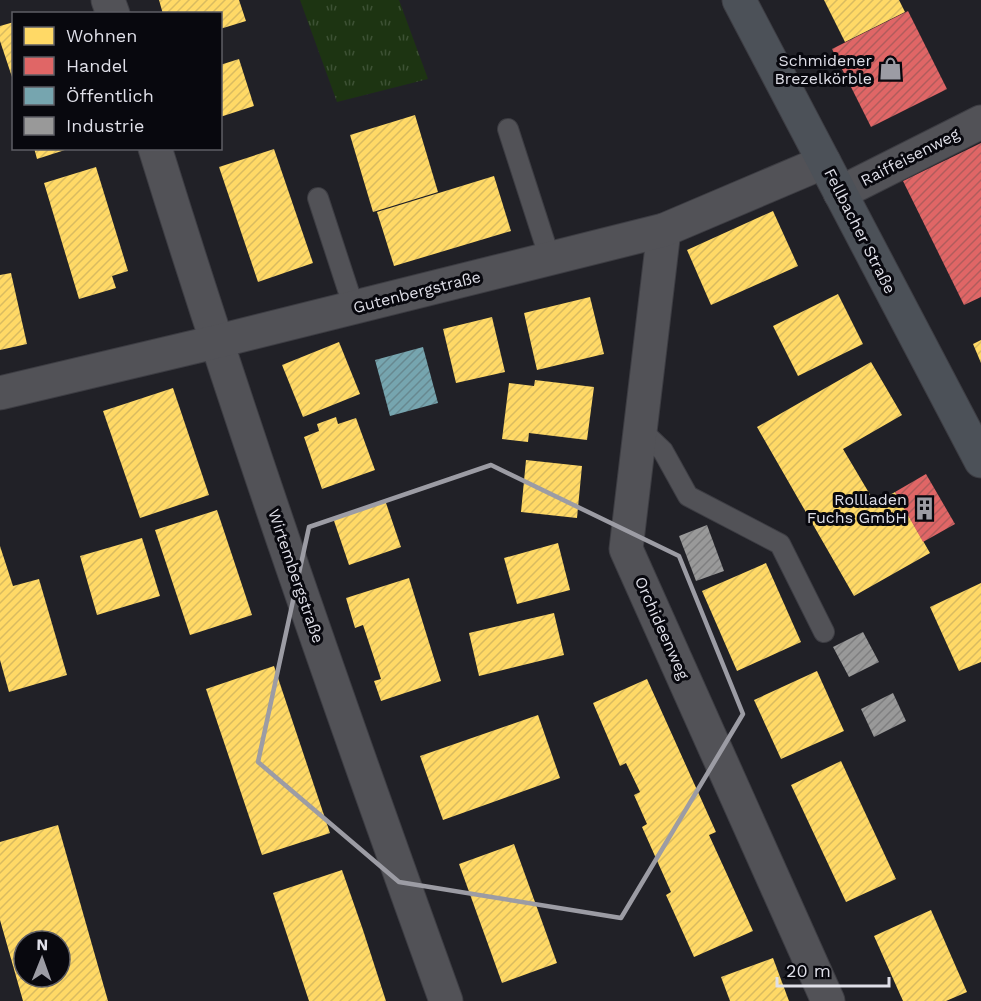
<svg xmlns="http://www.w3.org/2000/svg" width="981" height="1001" font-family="'Work Sans',sans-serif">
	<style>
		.park { fill: url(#park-tufts) }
		.homes { fill: url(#homes-hatch); fill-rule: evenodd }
		.shops { fill: url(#shops-hatch) }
		.public { fill: url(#public-hatch) }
		.industry { fill: url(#industry-hatch) }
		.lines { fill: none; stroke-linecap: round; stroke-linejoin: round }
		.lane-casing { stroke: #3d3d43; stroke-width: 22 }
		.street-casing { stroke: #3d3d43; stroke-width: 35 }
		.secondary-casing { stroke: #3d3d43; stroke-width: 35 }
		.lane { stroke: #525257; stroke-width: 20 }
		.street { stroke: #525257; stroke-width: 33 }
		.secondary { stroke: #4c5158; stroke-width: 33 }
		.marked { fill: none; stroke: #9c9ca4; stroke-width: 4.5; stroke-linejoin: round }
		.labels { text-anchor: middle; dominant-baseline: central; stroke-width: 6; stroke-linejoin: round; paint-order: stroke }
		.poi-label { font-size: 16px; fill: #dfdfe8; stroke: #08080e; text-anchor: end }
		.street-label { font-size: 16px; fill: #dfdfe8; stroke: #08080e }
	</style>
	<defs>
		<pattern id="park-tufts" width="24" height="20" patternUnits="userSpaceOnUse" patternTransform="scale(1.5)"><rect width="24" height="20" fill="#1d3412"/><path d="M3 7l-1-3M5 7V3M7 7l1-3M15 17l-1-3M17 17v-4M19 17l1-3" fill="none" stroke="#3d5134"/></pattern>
		<pattern id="homes-hatch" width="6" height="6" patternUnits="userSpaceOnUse" patternTransform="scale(1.5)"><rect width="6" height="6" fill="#ffd966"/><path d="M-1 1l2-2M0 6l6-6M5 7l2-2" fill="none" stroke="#d9bb60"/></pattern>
		<pattern id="shops-hatch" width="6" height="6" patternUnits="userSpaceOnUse" patternTransform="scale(1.5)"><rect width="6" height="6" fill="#e06666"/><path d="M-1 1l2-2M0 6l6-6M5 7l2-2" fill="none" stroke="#b15c5c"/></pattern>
		<pattern id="public-hatch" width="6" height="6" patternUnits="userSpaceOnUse" patternTransform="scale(1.5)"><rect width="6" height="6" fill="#76a5af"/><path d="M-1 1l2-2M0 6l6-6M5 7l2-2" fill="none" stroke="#678890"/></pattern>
		<pattern id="industry-hatch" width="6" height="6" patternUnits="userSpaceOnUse" patternTransform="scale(1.5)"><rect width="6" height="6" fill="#999"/><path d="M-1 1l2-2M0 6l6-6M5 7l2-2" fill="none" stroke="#7f7f80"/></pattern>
	</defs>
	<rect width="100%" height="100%" fill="#212127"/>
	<polygon class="park" points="300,0 399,0 428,79 337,102"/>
	<g class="homes">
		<polygon points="159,0 239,0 246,21 220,29 220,14 163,14"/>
		<polygon points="824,0 899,0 905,12 845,42"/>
		<polygon points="14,22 14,76 12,77 0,41 0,26"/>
		<polygon points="239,59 254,106 220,117 220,65"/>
		<polygon points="415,115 438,192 373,212 350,135"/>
		<polygon points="34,148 68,148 68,149 37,159"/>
		<polygon points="274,149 313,263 258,282 219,167"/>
		<polygon points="96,167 128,271 112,276 116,288 79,299 44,183"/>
		<polygon points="494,176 511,231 394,266 377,212"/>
		<polygon points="773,211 798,266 711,305 687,250"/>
		<polygon points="11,273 27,344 0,350 0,275"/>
		<polygon points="838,294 863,344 798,376 773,326"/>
		<polygon points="590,297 604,354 537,370 524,313"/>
		<polygon points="492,317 505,372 456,383 443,329"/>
		<polygon points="981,340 981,363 973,344"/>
		<polygon points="339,342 360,394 303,417 282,365"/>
		<polygon points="871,362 902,415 843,449 875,503 895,492 930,553 854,596 757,427"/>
		<polygon points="535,380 594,387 587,440 529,433 528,442 502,439 509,383 534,386"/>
		<polygon points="173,388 209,495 140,518 103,411"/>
		<polygon points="336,417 338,424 356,418 375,470 322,489 304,437 319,431 317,424"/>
		<polygon points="526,460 582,466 577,518 521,512"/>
		<polygon points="385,500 401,547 349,565 333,518"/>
		<polygon points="217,510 252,615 190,635 155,530"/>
		<polygon points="142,538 160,596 97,615 80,556"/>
		<polygon points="558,543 570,590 517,604 504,558"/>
		<polygon points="0,546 13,586 39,579 67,675 9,692 0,660"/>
		<polygon points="766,563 801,642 737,671 702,591"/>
		<polygon points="409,578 441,681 381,701 374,681 381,679 363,625 355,628 346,598"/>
		<polygon points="981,583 981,662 959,671 930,607"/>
		<polygon points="554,613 564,655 479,676 469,633"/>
		<polygon points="274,666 330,833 262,855 206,689"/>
		<polygon points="817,671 844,731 781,759 754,700"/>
		<polygon points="647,679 716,832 709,835 753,931 694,957 666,895 671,892 642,827 647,824 634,795 640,792 626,763 620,766 593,703"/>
		<polygon points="538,715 560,778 443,820 420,756"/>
		<polygon points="841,761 896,879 846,902 791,785"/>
		<path d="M58 825 108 1001H23L0 920V842ZM24 941H60V977H24Z"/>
		<polygon points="514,844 557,963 502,983 459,864"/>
		<polygon points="342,870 363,930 386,1001 309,1001 273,893"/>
		<polygon points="931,910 967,992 946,1001 903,1001 874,936"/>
		<polygon points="773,958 789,1001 730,1001 721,977"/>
	</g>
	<g class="shops">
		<polygon points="908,11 947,89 871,127 832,49"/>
		<polygon points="981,143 981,297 964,305 903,181"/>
		<polygon points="926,474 955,524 923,542 895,492"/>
	</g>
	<polygon class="public" points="423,347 438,403 390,416 375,360"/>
	<g class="industry">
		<polygon points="707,525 724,571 696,581 679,536"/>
		<polygon points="863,632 879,662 849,677 833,647"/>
		<polygon points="893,693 906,721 874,737 861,709"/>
	</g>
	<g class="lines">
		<defs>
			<g id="lane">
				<polyline points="508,129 550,259"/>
				<polyline points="318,198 354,308"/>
				<polyline points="640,429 663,451 688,496 780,544 824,632"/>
			</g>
			<g id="street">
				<polyline points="108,0 113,14"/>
				<path d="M155 148C244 435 344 719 446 1001"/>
				<polyline points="840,193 981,122"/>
				<polyline points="664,230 626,549 828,1001"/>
				<polyline points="0,393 215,342 664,230 824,162"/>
			</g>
			<polyline id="secondary" points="739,0 981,461"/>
		</defs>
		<use href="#lane" class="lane-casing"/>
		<use href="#street" class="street-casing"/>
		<use href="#secondary" class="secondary-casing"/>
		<use href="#lane" class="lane"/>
		<use href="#street" class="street"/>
		<use href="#secondary" class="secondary"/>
	</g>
	<path class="marked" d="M491 465 679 556 743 714 621 918 399 882 258 762 309 527Z"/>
	<defs>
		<symbol id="shop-bare" viewBox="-9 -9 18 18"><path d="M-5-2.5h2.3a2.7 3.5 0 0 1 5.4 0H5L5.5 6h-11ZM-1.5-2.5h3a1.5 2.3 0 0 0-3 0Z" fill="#9c9ca4" stroke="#08080e" stroke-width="2.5" paint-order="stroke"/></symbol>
		<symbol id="building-bare" viewBox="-9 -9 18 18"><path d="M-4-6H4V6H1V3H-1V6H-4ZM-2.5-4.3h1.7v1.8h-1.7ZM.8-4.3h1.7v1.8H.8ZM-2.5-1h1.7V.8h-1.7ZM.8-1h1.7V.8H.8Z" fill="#9c9ca4" stroke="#08080e" stroke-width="2.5" paint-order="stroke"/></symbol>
	</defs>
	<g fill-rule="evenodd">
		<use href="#shop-bare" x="874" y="52" width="33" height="33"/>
		<use href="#building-bare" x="908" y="492" width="33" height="33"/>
	</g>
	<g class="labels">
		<g class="poi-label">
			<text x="872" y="60">Schmidener<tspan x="872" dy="18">Brezelkörble</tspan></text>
			<text x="907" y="499">Rollladen<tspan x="907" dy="18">Fuchs GmbH</tspan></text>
		</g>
		<g class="street-label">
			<text transform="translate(910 157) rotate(-27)">Raiffeisenweg</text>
			<text transform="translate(860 231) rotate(63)">Fellbacher Straße</text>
			<text transform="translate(417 292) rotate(-14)">Gutenbergstraße</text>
			<text transform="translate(296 576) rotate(71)">Wirtembergstraße</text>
			<text transform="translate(662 628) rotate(66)">Orchideenweg</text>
		</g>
	</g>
	<rect x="12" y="12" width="210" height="138" fill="#08080e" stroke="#5e5e65" stroke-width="1.5"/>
	<rect x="24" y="27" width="30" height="18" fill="#ffd966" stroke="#5e5e65" stroke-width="1.5"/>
	<text x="66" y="42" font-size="18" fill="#dfdfe8">Wohnen</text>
	<rect x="24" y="57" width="30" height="18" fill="#e06666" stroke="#5e5e65" stroke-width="1.5"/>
	<text x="66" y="72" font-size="18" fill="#dfdfe8">Handel</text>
	<rect x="24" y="87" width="30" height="18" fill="#76a5af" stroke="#5e5e65" stroke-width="1.5"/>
	<text x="66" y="102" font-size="18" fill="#dfdfe8">Öffentlich</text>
	<rect x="24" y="117" width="30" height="18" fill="#999999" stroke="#5e5e65" stroke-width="1.5"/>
	<text x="66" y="132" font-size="18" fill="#dfdfe8">Industrie</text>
	<g transform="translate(42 959) rotate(1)"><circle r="28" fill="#08080e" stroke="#5e5e65" stroke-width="1.5"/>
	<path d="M0-4.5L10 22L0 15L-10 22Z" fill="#9c9ca4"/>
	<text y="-9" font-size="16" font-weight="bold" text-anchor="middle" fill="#dfdfe8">N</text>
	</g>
	<path d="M777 977v9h112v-9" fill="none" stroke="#dfdfe8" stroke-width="3"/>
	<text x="786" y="977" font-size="18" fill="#dfdfe8" stroke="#08080e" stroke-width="4.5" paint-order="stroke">20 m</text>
</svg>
